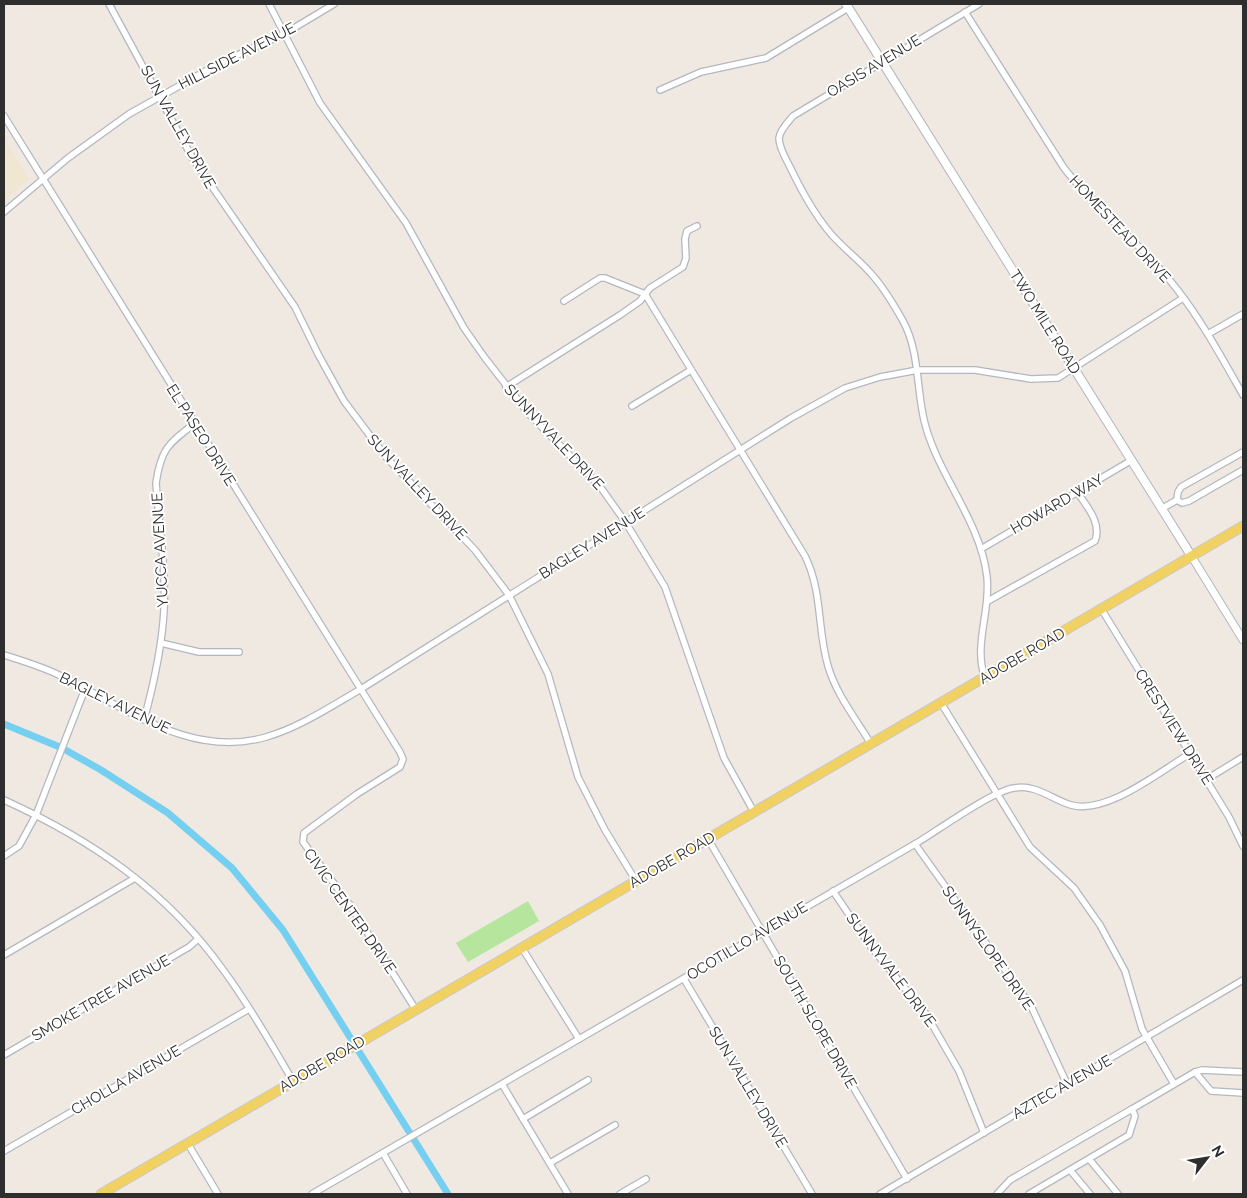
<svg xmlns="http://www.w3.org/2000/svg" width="1247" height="1198" font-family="Raleway,sans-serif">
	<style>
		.education { fill: #f0e6d1 }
		.park { fill: #b6e59e }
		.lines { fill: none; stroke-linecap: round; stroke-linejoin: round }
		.canal { stroke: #75cff0; stroke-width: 7 }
		.minor-casing { stroke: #b4b7c1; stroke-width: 8 }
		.tertiary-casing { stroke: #b4b7c1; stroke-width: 9 }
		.secondary-casing { stroke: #b4b7c1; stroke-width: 10 }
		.primary-casing { stroke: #c9c9c9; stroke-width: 11 }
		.minor { stroke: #fff; stroke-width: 5.5 }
		.tertiary { stroke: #fff; stroke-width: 7 }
		.secondary { stroke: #fff; stroke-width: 8 }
		.primary { stroke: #f2d163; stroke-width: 9 }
		.labels { text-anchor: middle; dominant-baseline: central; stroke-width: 4; stroke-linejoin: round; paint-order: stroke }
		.street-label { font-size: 15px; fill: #2e2e2e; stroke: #fff }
	</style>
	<rect width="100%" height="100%" fill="#efe9e1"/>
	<polygon class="education" points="4,138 29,179 4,201"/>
	<polygon class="park" points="528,901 539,921 468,962 456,943"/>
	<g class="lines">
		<polyline class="canal" points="4,724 62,748 101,770 168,813 232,868 283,930 448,1194"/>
		<defs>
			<g id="minor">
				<polyline points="109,4 193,159 295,307 318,354 344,401 386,457 475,550 509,595 548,674 578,777 605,830 636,881"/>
				<polyline points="269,4 320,103 406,223 464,328 485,358 528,413 599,485 626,523 665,587 724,758 754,812"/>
				<path d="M979 4 793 116C788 122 780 130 779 138 779 148 786 159 790 167 801 190 814 214 831 234 844 249 861 261 874 277 885 290 894 305 903 321 920 352 916 390 925 424 939 477 981 522 987 577 991 611 973 645 985 678"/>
				<path d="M965 12 1064 168C1097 211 1143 245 1176 288 1202 321 1222 358 1243 395"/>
				<polyline points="660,90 701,72 766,58 848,8"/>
				<polyline points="4,116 400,752 403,759 400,767 357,794 304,833 303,842 350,905 416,1010"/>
				<polyline points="4,212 68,158 129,114 220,63 284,34 334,4"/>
				<path d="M564 301 600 278H605L645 294 805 556C823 593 817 629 828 666 836 694 856 719 871 744"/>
				<polyline points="1208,334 1243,314"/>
				<polyline points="506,387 620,315 640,301 650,288 683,267 686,258 685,239 687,231 697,226"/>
				<polyline points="632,406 691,370"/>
				<polyline points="1177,500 1178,492 1181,487 1243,452"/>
				<polyline points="1177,500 1182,503 1189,501 1243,470"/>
				<polyline points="1163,508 1177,500"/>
				<polyline points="981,549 1132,460"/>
				<path d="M988 601 1095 541C1102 523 1087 507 1078 493"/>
				<polyline points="1102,610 1229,817 1243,846"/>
				<polyline points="161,643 199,652 239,652"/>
				<path d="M4 655C23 661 43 667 61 676 125 707 190 759 266 737 300 727 330 707 361 689L791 418 845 388 880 377 918 370H975L1031 379 1058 378 1183 298"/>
				<polyline points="941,703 1030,847 1074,888 1100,925 1125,971 1142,1029 1174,1084"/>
				<path d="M144 720C154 683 162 648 164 610 166 568 159 525 156 483 161 449 168 444 194 424"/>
				<polyline points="1207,779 1243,757"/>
				<path d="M4 800C92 840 167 891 224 971 250 1006 271 1044 293 1081"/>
				<polyline points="708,839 907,1179"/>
				<polyline points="915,844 1031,1006 1067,1084"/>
				<polyline points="4,856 19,846 36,815 85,689"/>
				<polyline points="833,891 871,947 926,1014 959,1071 984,1133"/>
				<polyline points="522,948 579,1039"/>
				<polyline points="4,955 135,878"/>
				<polyline points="684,979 812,1194"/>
				<polyline points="4,1055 189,947 198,939"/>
				<polyline points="1195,1072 1211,1091 1243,1093"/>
				<polyline points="502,1084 568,1194"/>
				<polyline points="523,1119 588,1080"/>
				<polyline points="188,1144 218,1194"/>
				<polyline points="4,1151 249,1009"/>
				<polyline points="383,1153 407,1194"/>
				<polyline points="1089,1159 1118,1194"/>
				<polyline points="550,1163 615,1125"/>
				<polyline points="1070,1170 1090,1194"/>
				<path d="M312 1194 915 844C937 831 992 791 1014 788 1036 784 1051 799 1071 805 1107 815 1160 771 1191 753"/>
				<polyline points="620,1194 646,1179"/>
				<polyline points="880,1194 1243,980"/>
				<polyline points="997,1194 1010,1180 1132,1109"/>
				<polyline points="1029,1194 1129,1135 1135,1116 1132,1109 1195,1072 1202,1070 1243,1072"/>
			</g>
			<polyline id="tertiary" points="1192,557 1243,640"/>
			<polyline id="secondary" points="846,4 1192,557"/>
			<polyline id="primary" points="101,1194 1243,526"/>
		</defs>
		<use href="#minor" class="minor-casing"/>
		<use href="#tertiary" class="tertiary-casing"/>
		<use href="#secondary" class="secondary-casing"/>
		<use href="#primary" class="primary-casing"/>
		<use href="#minor" class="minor"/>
		<use href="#tertiary" class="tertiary"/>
		<use href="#secondary" class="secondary"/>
		<use href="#primary" class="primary"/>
	</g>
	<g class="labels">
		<g class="street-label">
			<text transform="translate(237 56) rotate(-27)">HILLSIDE AVENUE</text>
			<text transform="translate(874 66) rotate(-31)">OASIS AVENUE</text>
			<text transform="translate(178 127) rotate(61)">SUN VALLEY DRIVE</text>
			<text transform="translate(1120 229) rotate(47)">HOMESTEAD DRIVE</text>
			<text transform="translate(1045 322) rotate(58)">TWO MILE ROAD</text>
			<text transform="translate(201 435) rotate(58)">EL PASEO DRIVE</text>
			<text transform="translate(554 437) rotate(47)">SUNNYVALE DRIVE</text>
			<text transform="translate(417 487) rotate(47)">SUN VALLEY DRIVE</text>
			<text transform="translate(1057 504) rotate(-30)">HOWARD WAY</text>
			<text transform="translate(592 543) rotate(-32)">BAGLEY AVENUE</text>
			<text transform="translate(160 550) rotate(-93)">YUCCA AVENUE</text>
			<text transform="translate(1022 656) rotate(-30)">ADOBE ROAD</text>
			<text transform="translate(115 703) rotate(26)">BAGLEY AVENUE</text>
			<text transform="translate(1174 727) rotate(58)">CRESTVIEW DRIVE</text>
			<text transform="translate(672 860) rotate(-30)">ADOBE ROAD</text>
			<text transform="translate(350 911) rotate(55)">CIVIC CENTER DRIVE</text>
			<text transform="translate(747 941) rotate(-31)">OCOTILLO AVENUE</text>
			<text transform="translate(988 948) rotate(55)">SUNNYSLOPE DRIVE</text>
			<text transform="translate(891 970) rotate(53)">SUNNYVALE DRIVE</text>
			<text transform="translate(101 998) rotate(-30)">SMOKE TREE AVENUE</text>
			<text transform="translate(815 1022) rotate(60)">SOUTH SLOPE DRIVE</text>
			<text transform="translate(322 1064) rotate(-30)">ADOBE ROAD</text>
			<text transform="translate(126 1080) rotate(-30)">CHOLLA AVENUE</text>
			<text transform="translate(748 1087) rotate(59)">SUN VALLEY DRIVE</text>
			<text transform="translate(1062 1087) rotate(-30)">AZTEC AVENUE</text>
		</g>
	</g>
	<rect width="1247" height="1198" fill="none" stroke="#2e2e2e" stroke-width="10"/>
	<g transform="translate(1207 1158) rotate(59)" stroke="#ffffff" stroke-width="4" paint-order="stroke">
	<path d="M0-4L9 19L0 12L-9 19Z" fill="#2e2e2e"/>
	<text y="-8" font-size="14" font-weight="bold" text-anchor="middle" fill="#2e2e2e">N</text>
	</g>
</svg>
